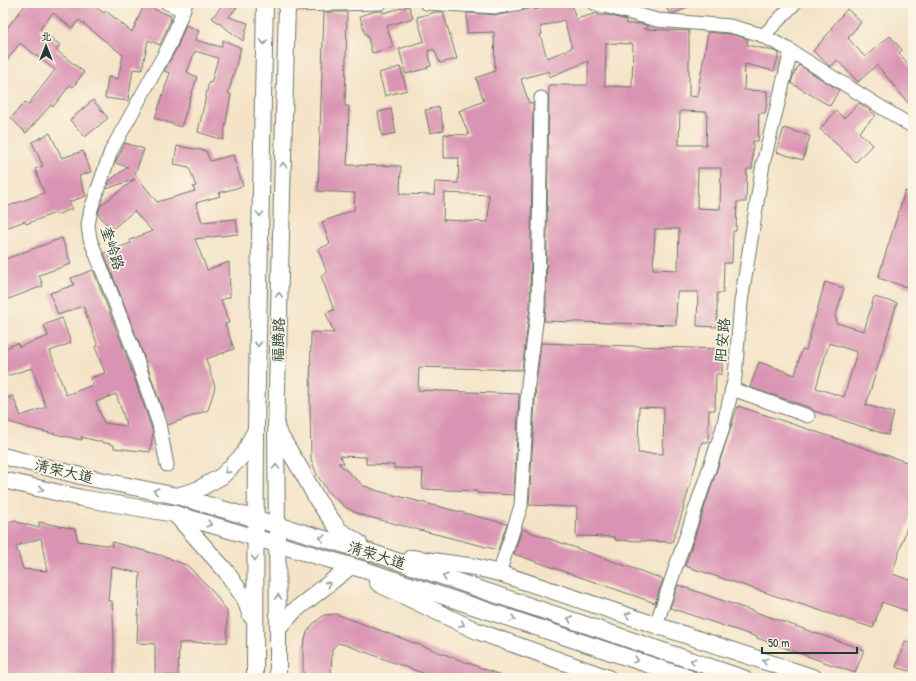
<svg xmlns="http://www.w3.org/2000/svg" width="916" height="681" font-family="'Patrick Hand','LXGW WenKai TC',sans-serif">
	<style>
		.building { fill: #da94b3; fill-rule: evenodd }
		.lines { fill: none; stroke-linecap: round; stroke-linejoin: round }
		.minor-casing { stroke: #6a7767; stroke-width: 15 }
		.major-casing { stroke: #6a7767; stroke-width: 18 }
		.minor { stroke: #fff; stroke-width: 13 }
		.major { stroke: #fff; stroke-width: 16 }
		.oneway { stroke: #8f9e9a }
		.labels { text-anchor: middle; dominant-baseline: central; stroke-width: 3.5; stroke-linejoin: round; paint-order: stroke }
		.street-label { font-size: 15px; fill: #1f3d34; stroke: #fcf5e5 }
	</style>
	<rect width="100%" height="100%" fill="#fcf5e5"/>
	<filter id="ink" filterUnits="userSpaceOnUse"><feTurbulence type="fractalNoise" baseFrequency=".025" numOctaves="2"/><feDisplacementMap in="SourceGraphic" scale="8" xChannelSelector="R" yChannelSelector="G"/><feConvolveMatrix kernelMatrix="1 2 1 2 8 2 1 2 1" color-interpolation-filters="sRGB"/></filter>
	<filter id="wash" filterUnits="userSpaceOnUse"><feTurbulence type="fractalNoise" baseFrequency=".012" numOctaves="4" result="noise"/><feDisplacementMap in="SourceGraphic" scale="16" xChannelSelector="R" yChannelSelector="G"/><feGaussianBlur stdDeviation="0.9" result="paint"/><feColorMatrix in="noise" values="0 0 0 0 0 0 0 0 0 0 0 0 0 0 0 0 0 1.4 0 .05"/><feComposite in="paint" operator="in"/></filter>
	<g filter="url(#wash)">
		<rect width="100%" height="100%" fill="#f4e3c7"/>
		<g id="blocks">
			<g class="building">
				<polygon points="27,3 90,3 104,13 106,11 132,32 144,5 171,16 170,19 171,19 160,45 148,40 142,70 133,69 128,101 105,98 108,77 118,79 123,55 79,20 72,28 53,13 40,29 60,45 56,50 84,72 73,87 70,85 53,107 51,105 26,133 11,118 25,102 28,105 55,70 20,43 3,66 3,33"/>
				<polygon points="224,3 231,3 237,7 229,17 248,23 243,41 212,18"/>
				<path d="M562 3H571L576 19 598 13V15H608L626 20V24H642L649 26 643 29 689 31V96L697 97 708 32 731 34 748 39 747 45 774 51 779 53 774 71 745 64 744 90 767 91V103L765 113H759L758 141H753L752 169H747L746 202H737L736 231H733L732 263H724L723 293H717V327L697 326 698 292H677L676 325 544 321 546 307 549 85H588V61L549 77V71L521 79 529 103H533L530 306 522 370 419 367 418 390 519 394 514 495 477 493V491L422 489 423 469 394 468V465L366 464V457L340 456 344 463H338L365 487V486L378 491 507 524 498 550 361 515 345 507 329 493 317 475 311 459 310 404 311 332 334 333 326 313 334 310 321 276 327 273 318 249 330 244 322 222 354 210 355 193 318 191 324 12H347L345 106H349L347 165 401 166 400 194 434 195 435 182 458 183 459 158H444V134L469 135 459 111 484 101 476 78 495 71 494 32 467 33V13L499 15 517 12 535 7V10ZM564 20 572 48 547 58 540 35 542 34 540 27ZM606 43 633 44 632 87 605 86ZM680 111 707 112 706 145H679ZM698 168H721L720 209 697 208ZM444 193 489 195 488 222 443 220ZM655 229H679L678 270 653 269Z"/>
				<polygon points="664,3 696,3 675,13 669,13"/>
				<polygon points="409,6 413,18 387,26 393,47 372,53 367,34 365,34 360,16 376,11 382,11 383,13"/>
				<polygon points="847,9 861,22 848,38 865,57 890,36 902,50 899,53 913,70 913,109 877,65 858,82 837,60 831,67 813,51 832,29 831,28"/>
				<polygon points="436,12 443,12 457,59 440,63 434,49 428,51 431,66 427,67 428,68 406,74 399,49 424,41 417,17"/>
				<polygon points="186,25 199,31 195,40 221,47 223,40 241,48 228,94 231,94 223,140 198,132 209,82 211,83 218,58 195,51 187,72 197,77 181,127 155,118 170,73 164,71 177,48"/>
				<polygon points="799,65 839,90 830,106 791,83 794,74"/>
				<polygon points="400,67 407,90 385,96 379,73"/>
				<polygon points="93,100 108,118 85,137 70,120"/>
				<polygon points="859,103 876,115 859,132 872,145 856,162 820,129 836,111 844,118"/>
				<polygon points="439,107 444,130 430,133 425,110"/>
				<polygon points="391,109 396,133 382,136 378,112"/>
				<polygon points="784,128 810,136 803,160 776,152"/>
				<polygon points="50,133 62,158 83,151 91,172 79,176 86,196 69,202 72,209 56,215 55,213 26,224 25,221 3,229 3,208 44,193 35,169 43,166 32,142"/>
				<polygon points="125,143 144,149 135,174 157,202 195,191 193,187 196,186 189,167 174,164 177,146 206,151 210,161 233,155 243,186 219,193 220,196 196,203 202,222 236,219 238,234 195,239 207,270 229,262 230,297 221,300 229,323 225,324 234,349 206,359 215,387 208,410 168,425 139,343 104,253 131,243 130,240 152,231 134,211 111,230 98,214 100,206 135,179 106,189 110,180 128,167 115,163"/>
				<polygon points="905,191 913,194 913,289 878,278"/>
				<polygon points="62,238 71,264 39,275 43,286 3,301 3,260"/>
				<path d="M93 270 124 349 151 426 153 433 150 452 114 448V445L81 437 82 440 28 428 3 420V400L13 396 21 416 46 407 32 368 3 377V349L18 343 19 347 48 336 44 325 62 318 71 343 50 351 66 395 93 385 90 378 105 373 95 347 98 346 83 306 58 315 50 293 74 285 71 278ZM116 394 127 426 104 423 96 402Z"/>
				<path d="M825 282 844 288 835 318 837 319 836 323 864 331 874 297 897 303 866 405 894 413 888 435 814 411 811 408 750 387 759 362 795 375 802 349 806 350ZM829 343 857 352 844 397 816 388Z"/>
				<path d="M541 343 722 349V374H716L715 410H709L708 442H702L681 517 672 542 615 540V537L576 536 577 507 529 505 536 385ZM639 407 664 408 663 454 638 453Z"/>
				<polygon points="738,406 913,464 913,509 892,574 913,581 913,613 882,602 873,628 685,566"/>
				<path d="M16 520 17 522 39 528V522L75 529 78 541 112 546V542L170 558V559L187 565 211 589 227 611V642L179 643 178 676 155 675V644L137 643 140 573 111 567 108 601H112L114 635V678H3V588L4 571H3V523ZM41 538 47 571 23 569 16 546Z"/>
				<polygon points="522,529 663,579 655,603 514,554"/>
				<polygon points="678,585 864,650 855,673 757,638 757,637 670,608"/>
				<polygon points="336,614 506,677 506,678 436,678 346,645 338,643 332,649 331,678 303,678 303,647 307,632 313,624 324,615"/>
				<polygon points="905,641 913,643 913,672 896,667"/>
			</g>
		</g>
	</g>
	<g filter="url(#ink)">
		<use href="#blocks" fill-opacity="0" stroke="#6a7767" stroke-width="1"/>
		<g class="lines">
			<defs>
				<g id="minor">
					<polyline points="167,3 183,10"/>
					<polyline points="426,3 498,7 520,3"/>
					<polyline points="594,3 657,20 730,26 759,34 786,48 913,127"/>
					<polyline points="287,5 380,3"/>
					<polyline points="763,36 795,3"/>
					<polyline points="732,389 808,416"/>
					<polyline points="167,465 159,424 132,346 90,239 88,225 91,209 111,151 170,44 186,3"/>
					<polyline points="499,573 521,506 528,384 538,307 541,98"/>
					<polyline points="656,625 722,431 735,377 741,302 763,164 791,51"/>
				</g>
				<g id="major">
					<polyline points="276,429 301,470 318,501 339,530 359,543"/>
					<polyline points="3,456 85,477 177,496 373,553 743,678"/>
					<polyline points="3,480 81,498 175,514 368,571 689,678"/>
					<polyline points="177,496 197,490 222,476 244,454 254,433"/>
					<polyline points="175,514 225,570 245,599 251,616"/>
					<polyline points="411,558 475,567 499,573 815,678"/>
					<polyline points="377,581 379,584 477,631 608,678"/>
					<polyline points="278,629 294,611 351,566"/>
					<polyline points="255,678 256,428 265,3"/>
					<polyline points="278,678 278,629 276,429 287,3"/>
				</g>
			</defs>
			<use href="#minor" class="minor-casing"/>
			<use href="#major" class="major-casing"/>
			<use href="#minor" class="minor"/>
			<use href="#major" class="major"/>
		</g>
		<defs><path id="oneway-chevron" d="M-2-3.5L2.5 0L-2 3.5" fill="none" stroke-width="1.6" stroke-linecap="round" stroke-linejoin="round"/></defs>
		<g class="oneway">
			<use href="#oneway-chevron" transform="translate(264 42) rotate(91)"/>
			<use href="#oneway-chevron" transform="translate(283 165) rotate(-89)"/>
			<use href="#oneway-chevron" transform="translate(260 214) rotate(91)"/>
			<use href="#oneway-chevron" transform="translate(279 295) rotate(-89)"/>
			<use href="#oneway-chevron" transform="translate(258 344) rotate(91)"/>
			<use href="#oneway-chevron" transform="translate(276 467) rotate(-91)"/>
			<use href="#oneway-chevron" transform="translate(227 471) rotate(136)"/>
			<use href="#oneway-chevron" transform="translate(41 489) rotate(13)"/>
			<use href="#oneway-chevron" transform="translate(156 491) rotate(-168)"/>
			<use href="#oneway-chevron" transform="translate(209 524) rotate(16)"/>
			<use href="#oneway-chevron" transform="translate(322 538) rotate(-164)"/>
			<use href="#oneway-chevron" transform="translate(255 558) rotate(90)"/>
			<use href="#oneway-chevron" transform="translate(445 577) rotate(-161)"/>
			<use href="#oneway-chevron" transform="translate(328 584) rotate(-38)"/>
			<use href="#oneway-chevron" transform="translate(278 597) rotate(-91)"/>
			<use href="#oneway-chevron" transform="translate(628 615) rotate(-162)"/>
			<use href="#oneway-chevron" transform="translate(513 619) rotate(19)"/>
			<use href="#oneway-chevron" transform="translate(570 619) rotate(-161)"/>
			<use href="#oneway-chevron" transform="translate(462 624) rotate(26)"/>
			<use href="#oneway-chevron" transform="translate(636 660) rotate(19)"/>
			<use href="#oneway-chevron" transform="translate(693 661) rotate(-161)"/>
			<use href="#oneway-chevron" transform="translate(765 661) rotate(-162)"/>
		</g>
	</g>
	<g class="labels">
		<g class="street-label">
			<text transform="translate(113 248) rotate(72)">奎岭路</text>
			<text transform="translate(278 340) rotate(-89)">福腾路</text>
			<text transform="translate(722 340) rotate(-85)">阳安路</text>
			<text transform="translate(64 471) rotate(13)">清荣大道</text>
			<text transform="translate(377 555) rotate(18)">清荣大道</text>
		</g>
	</g>
	<rect width="916" height="681" fill="none" stroke="#fcf5e5" stroke-width="16"/>
	<g transform="translate(46 46)" stroke="#fcf5e5" stroke-width="3" paint-order="stroke">
	<path d="M0-3L7 15L0 10L-7 15Z" fill="#1f3d34"/>
	<text y="-6" font-size="11" font-weight="bold" text-anchor="middle" fill="#1f3d34">北</text>
	</g>
	<path d="M762 647v6h95v-6" fill="none" stroke="#1f3d34" stroke-width="2"/>
	<text x="768" y="647" font-size="12" fill="#1f3d34" stroke="#fcf5e5" stroke-width="3" paint-order="stroke">50 m</text>
</svg>
